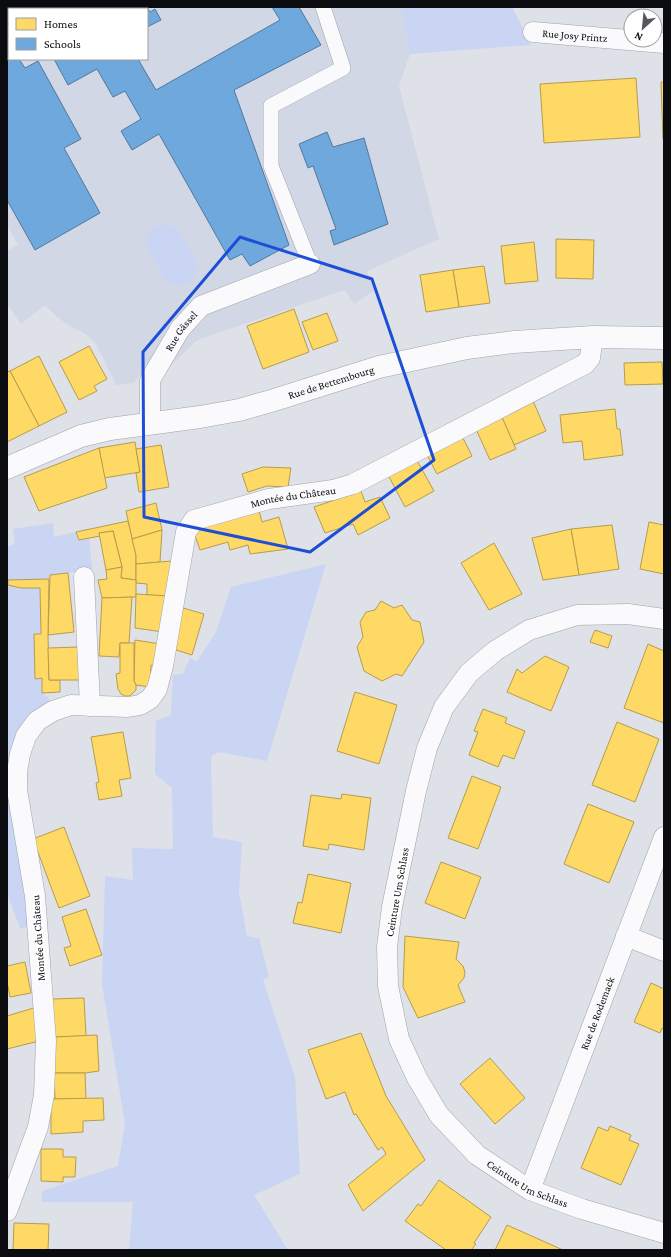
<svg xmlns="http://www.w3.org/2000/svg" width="671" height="1257" font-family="'Crimson Pro',serif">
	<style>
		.built { fill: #d1d7e5; fill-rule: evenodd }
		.green { fill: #c9d5f2 }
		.homes { fill: #ffd966; stroke: #b69c4c }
		.schools { fill: #6fa8dc; stroke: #51799f }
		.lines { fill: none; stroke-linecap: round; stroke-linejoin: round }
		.pedestrian-casing { stroke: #a0a3a8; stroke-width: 16 }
		.minor-casing { stroke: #a0a3a8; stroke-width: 21 }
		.secondary-casing { stroke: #a0a3a8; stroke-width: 23 }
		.pedestrian { stroke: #fafafc; stroke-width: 15 }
		.minor { stroke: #fafafc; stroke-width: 20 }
		.secondary { stroke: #fafafc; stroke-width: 22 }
		.marked { fill: none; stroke: #1d4ed8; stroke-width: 3; stroke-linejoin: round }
		.labels { text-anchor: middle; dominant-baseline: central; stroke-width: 4; stroke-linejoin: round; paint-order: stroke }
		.street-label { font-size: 11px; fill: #0a0c10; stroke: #fff }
	</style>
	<rect width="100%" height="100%" fill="#dee1e8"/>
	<path class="built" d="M7 7H401L410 54 399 86 439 239 367 271 374 291 354 304 344 290 203 338 196 341 170 366 154 354 134 383 116 385 96 344 84 333 70 326 57 317 45 305 21 324 7 304V251L18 245 7 225ZM9 9H147V59H9Z"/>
	<g class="green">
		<polygon points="401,7 512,7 531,45 410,54"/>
		<polygon points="168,224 178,229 197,263 197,271 190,281 177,286 166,281 146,244 148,235 153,227"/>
		<polygon points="53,523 54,537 88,529 92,569 68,573 50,575 49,579 8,580 21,588 40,588 41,634 34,634 35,679 42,678 42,693 49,698 50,704 18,733 23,877 28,927 20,928 7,893 7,547 15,543 13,529"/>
		<polygon points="326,564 267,761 220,752 212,755 211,760 213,837 242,842 239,892 247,936 259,938 269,977 263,980 295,1077 300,1174 254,1195 288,1250 129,1250 133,1202 42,1202 42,1191 118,1166 125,1124 102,984 105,876 133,880 132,848 173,849 172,788 155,774 156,721 171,715 173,675 183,674 190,658 197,661 216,632 231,587"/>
	</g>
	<g class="homes">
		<polygon points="636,78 640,137 544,143 540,84"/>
		<polygon points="661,82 664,82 664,139 663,139"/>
		<polygon points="556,239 594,240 593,279 556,278"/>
		<polygon points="534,242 538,281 505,284 501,246"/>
		<polygon points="484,266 490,303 459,307 453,270"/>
		<polygon points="453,270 459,307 426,312 420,275"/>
		<polygon points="294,309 309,352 263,369 247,326"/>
		<polygon points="327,313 338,341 313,350 302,322"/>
		<polygon points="89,346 107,379 94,386 97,391 79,400 59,362"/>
		<polygon points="39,356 67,412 39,426 10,371"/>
		<polygon points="662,362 663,384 625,385 624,363"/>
		<polygon points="10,371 39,426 7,442 7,372"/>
		<polygon points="533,401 546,431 514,445 501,415"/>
		<polygon points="615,409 617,429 620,429 623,455 584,460 582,441 563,443 560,415"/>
		<polygon points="501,415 516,449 490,460 475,427"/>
		<polygon points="462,436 472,456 437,474 427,455"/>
		<polygon points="135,442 140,472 104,478 99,448"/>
		<polygon points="161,445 169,487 139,492 136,473 140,472 136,449"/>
		<polygon points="99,448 107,488 39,511 24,477"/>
		<polygon points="415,457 434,491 405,507 387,473"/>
		<polygon points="263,467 291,468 288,487 267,486 248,492 242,474"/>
		<polygon points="361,491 365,502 380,497 390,518 358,535 353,524 325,533 314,507"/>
		<polygon points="156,503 162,530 132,539 126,511"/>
		<polygon points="259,511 262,522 279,517 288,549 250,554 248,545 230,550 228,542 200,550 193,530"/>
		<polygon points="128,521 136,555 136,580 121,578 122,567 113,531 99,533 100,536 79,540 76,532"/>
		<polygon points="649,522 664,525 664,574 640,569"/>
		<polygon points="612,525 619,569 579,575 571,529"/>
		<polygon points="571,529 579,575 543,580 532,538"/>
		<polygon points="162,530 160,562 136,564 136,555 132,539"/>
		<polygon points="113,531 122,567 106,570 99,533"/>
		<polygon points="494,543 522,594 489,610 461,563"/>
		<polygon points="172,561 168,596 147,595 147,584 136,583 136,564"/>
		<polygon points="122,567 121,578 136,580 136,597 102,598 98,580 107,579 106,570"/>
		<polygon points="68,573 74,632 48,635 50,575"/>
		<polygon points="49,579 48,635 49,680 60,680 60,692 42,693 42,678 35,679 34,634 41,634 40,588 21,588 8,585 8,580"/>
		<polygon points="136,594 168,596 163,632 135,628"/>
		<polygon points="132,597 129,643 120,643 119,657 99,656 102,598"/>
		<polygon points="381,601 394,608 402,605 412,620 420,622 424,642 402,676 396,674 382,681 364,671 357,647 363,637 360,622 366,612 375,610"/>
		<polygon points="183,608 204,614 192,655 170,648"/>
		<polygon points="595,630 612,636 608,648 590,642"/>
		<polygon points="135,640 160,644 154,666 151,665 150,687 136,685 134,681"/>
		<polygon points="120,643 134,643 134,681 136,685 136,690 130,696 125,696 121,694 118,689 116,674 120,673"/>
		<polygon points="648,644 664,651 664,723 624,708"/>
		<polygon points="79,647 80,680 49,680 48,648"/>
		<polygon points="545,656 569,667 551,711 507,692 517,669 522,673"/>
		<polygon points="355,692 397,705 379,764 337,751"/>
		<polygon points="483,709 507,718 505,723 525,731 514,759 503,755 498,767 469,755 478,732 474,731"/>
		<polygon points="617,722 659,739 635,802 592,785"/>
		<polygon points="123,732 131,778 119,780 122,796 99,800 96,783 99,782 91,737"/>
		<polygon points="472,776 501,787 478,849 448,838"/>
		<polygon points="342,794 371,798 364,850 329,844 328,850 303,846 311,795 341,799"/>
		<polygon points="588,804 634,822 609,883 564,864"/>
		<polygon points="64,827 90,896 59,908 33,839"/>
		<polygon points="441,862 481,877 465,919 425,903"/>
		<polygon points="308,874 351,883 341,933 293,923 298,902 302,903"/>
		<polygon points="86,909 102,955 70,966 64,948 71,946 62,917"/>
		<polygon points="405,936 459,942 456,959 463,966 465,972 464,978 458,985 465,1002 418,1018 403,987"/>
		<polygon points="25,962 31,993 10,997 7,982 7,966"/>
		<polygon points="651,983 664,989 664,1029 662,1028 660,1033 634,1022"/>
		<polygon points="84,998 86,1036 54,1037 52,999"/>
		<polygon points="37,1007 39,1041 7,1049 7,1016"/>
		<polygon points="361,1033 386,1096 425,1160 363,1211 348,1185 386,1154 382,1147 378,1150 356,1114 354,1115 345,1092 326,1099 308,1050"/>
		<polygon points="97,1035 99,1071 85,1073 54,1073 54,1037"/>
		<polygon points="490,1058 525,1098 495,1124 460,1084"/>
		<polygon points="54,1073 85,1073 86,1099 55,1099"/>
		<polygon points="103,1098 104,1120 83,1121 83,1132 51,1134 51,1099"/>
		<polygon points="610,1126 631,1135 629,1140 639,1144 621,1185 581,1168 598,1127 608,1131"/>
		<polygon points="41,1149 63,1149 63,1157 76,1157 75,1177 63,1177 63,1182 41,1181"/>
		<polygon points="439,1180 491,1217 474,1243 476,1244 471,1250 446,1250 405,1221 418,1204 421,1206"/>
		<polygon points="14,1223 49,1224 48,1250 13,1250"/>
		<polygon points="507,1225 563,1250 495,1250"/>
	</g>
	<g class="schools">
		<polygon points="99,7 147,7 150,12 155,9 161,20 147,27 147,9 95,9"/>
		<polygon points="272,7 299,7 321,45 234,90 289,245 250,266 242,254 230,260 159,134 132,150 121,131 141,119 125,91 113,97 97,69 68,85 54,59 138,59 156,90 280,20"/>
		<polygon points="9,59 19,59 25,68 38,61 81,139 64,148 100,213 35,250 7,200 7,60"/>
		<polygon points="327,132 333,147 364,138 388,224 334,245 330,231 336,229 313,166 308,168 299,144"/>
	</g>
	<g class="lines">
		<defs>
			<g id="pedestrian">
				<polyline points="75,9 79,7"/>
				<polyline points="310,264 271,166 271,106 343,68 323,7"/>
			</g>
			<g id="minor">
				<path id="s1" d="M533 32 664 43"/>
				<path id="s2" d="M150 423V380L180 329 201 306 310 264"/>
				<polyline points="84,577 90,706"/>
				<path id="s3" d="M664 619 628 614 577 615 529 630 495 651 469 673 444 707 427 748 416 791 392 907 387 947 388 986 399 1039 417 1078 439 1115 477 1155 530 1190 582 1209 664 1233"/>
				<polyline points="626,936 664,951"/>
				<path id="s4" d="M530 1190 664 837"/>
				<path id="s5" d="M7 1211 38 1127 44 1095 46 1041 35 896 17 790V772L20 754 26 736 37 721 53 711 71 705 128 707 140 705 150 699 157 689 163 666 186 532 194 520 269 499 333 490 353 484 585 364 590 358 593 337"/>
			</g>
			<g id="secondary">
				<path id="s6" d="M7 468 81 436 110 429 200 417 239 410 271 401 379 367 467 348 514 342 593 337 664 338"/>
			</g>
		</defs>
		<use href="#pedestrian" class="pedestrian-casing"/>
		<use href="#minor" class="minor-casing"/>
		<use href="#secondary" class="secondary-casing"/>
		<use href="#pedestrian" class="pedestrian"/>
		<use href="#minor" class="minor"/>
		<use href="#secondary" class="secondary"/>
	</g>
	<path class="marked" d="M240 237 372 279 434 460 310 552 144 517 143 352Z"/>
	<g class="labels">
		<g class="street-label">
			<text stroke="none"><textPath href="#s1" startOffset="42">Rue Josy Printz</textPath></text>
			<text stroke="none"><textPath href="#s2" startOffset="101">Rue Gässel</textPath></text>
			<text stroke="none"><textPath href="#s6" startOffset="337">Rue de Bettembourg</textPath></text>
			<text stroke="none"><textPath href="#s5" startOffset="910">Montée du Château</textPath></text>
			<text transform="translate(397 892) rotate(-80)">Ceinture Um Schlass</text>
			<text transform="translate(38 938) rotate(-94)">Montée du Château</text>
			<text stroke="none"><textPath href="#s4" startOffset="189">Rue de Rodemack</textPath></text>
			<text stroke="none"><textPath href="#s3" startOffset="794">Ceinture Um Schlass</textPath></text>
		</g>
	</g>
	<rect width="671" height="1257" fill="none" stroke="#0a0c10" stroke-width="16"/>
	<rect x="8" y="8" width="140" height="52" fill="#ffffff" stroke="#9d9e9f"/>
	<rect x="16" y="18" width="20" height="12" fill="#ffd966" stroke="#9d9e9f"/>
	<text x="44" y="28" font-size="12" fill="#0a0c10">Homes</text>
	<rect x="16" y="38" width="20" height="12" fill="#6fa8dc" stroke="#9d9e9f"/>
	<text x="44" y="48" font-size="12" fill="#0a0c10">Schools</text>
	<g transform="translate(643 28) rotate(207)"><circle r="19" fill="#ffffff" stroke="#9d9e9f"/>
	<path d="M0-3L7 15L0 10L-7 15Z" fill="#54575c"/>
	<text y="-6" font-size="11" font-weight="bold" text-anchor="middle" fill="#0a0c10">N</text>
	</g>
</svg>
